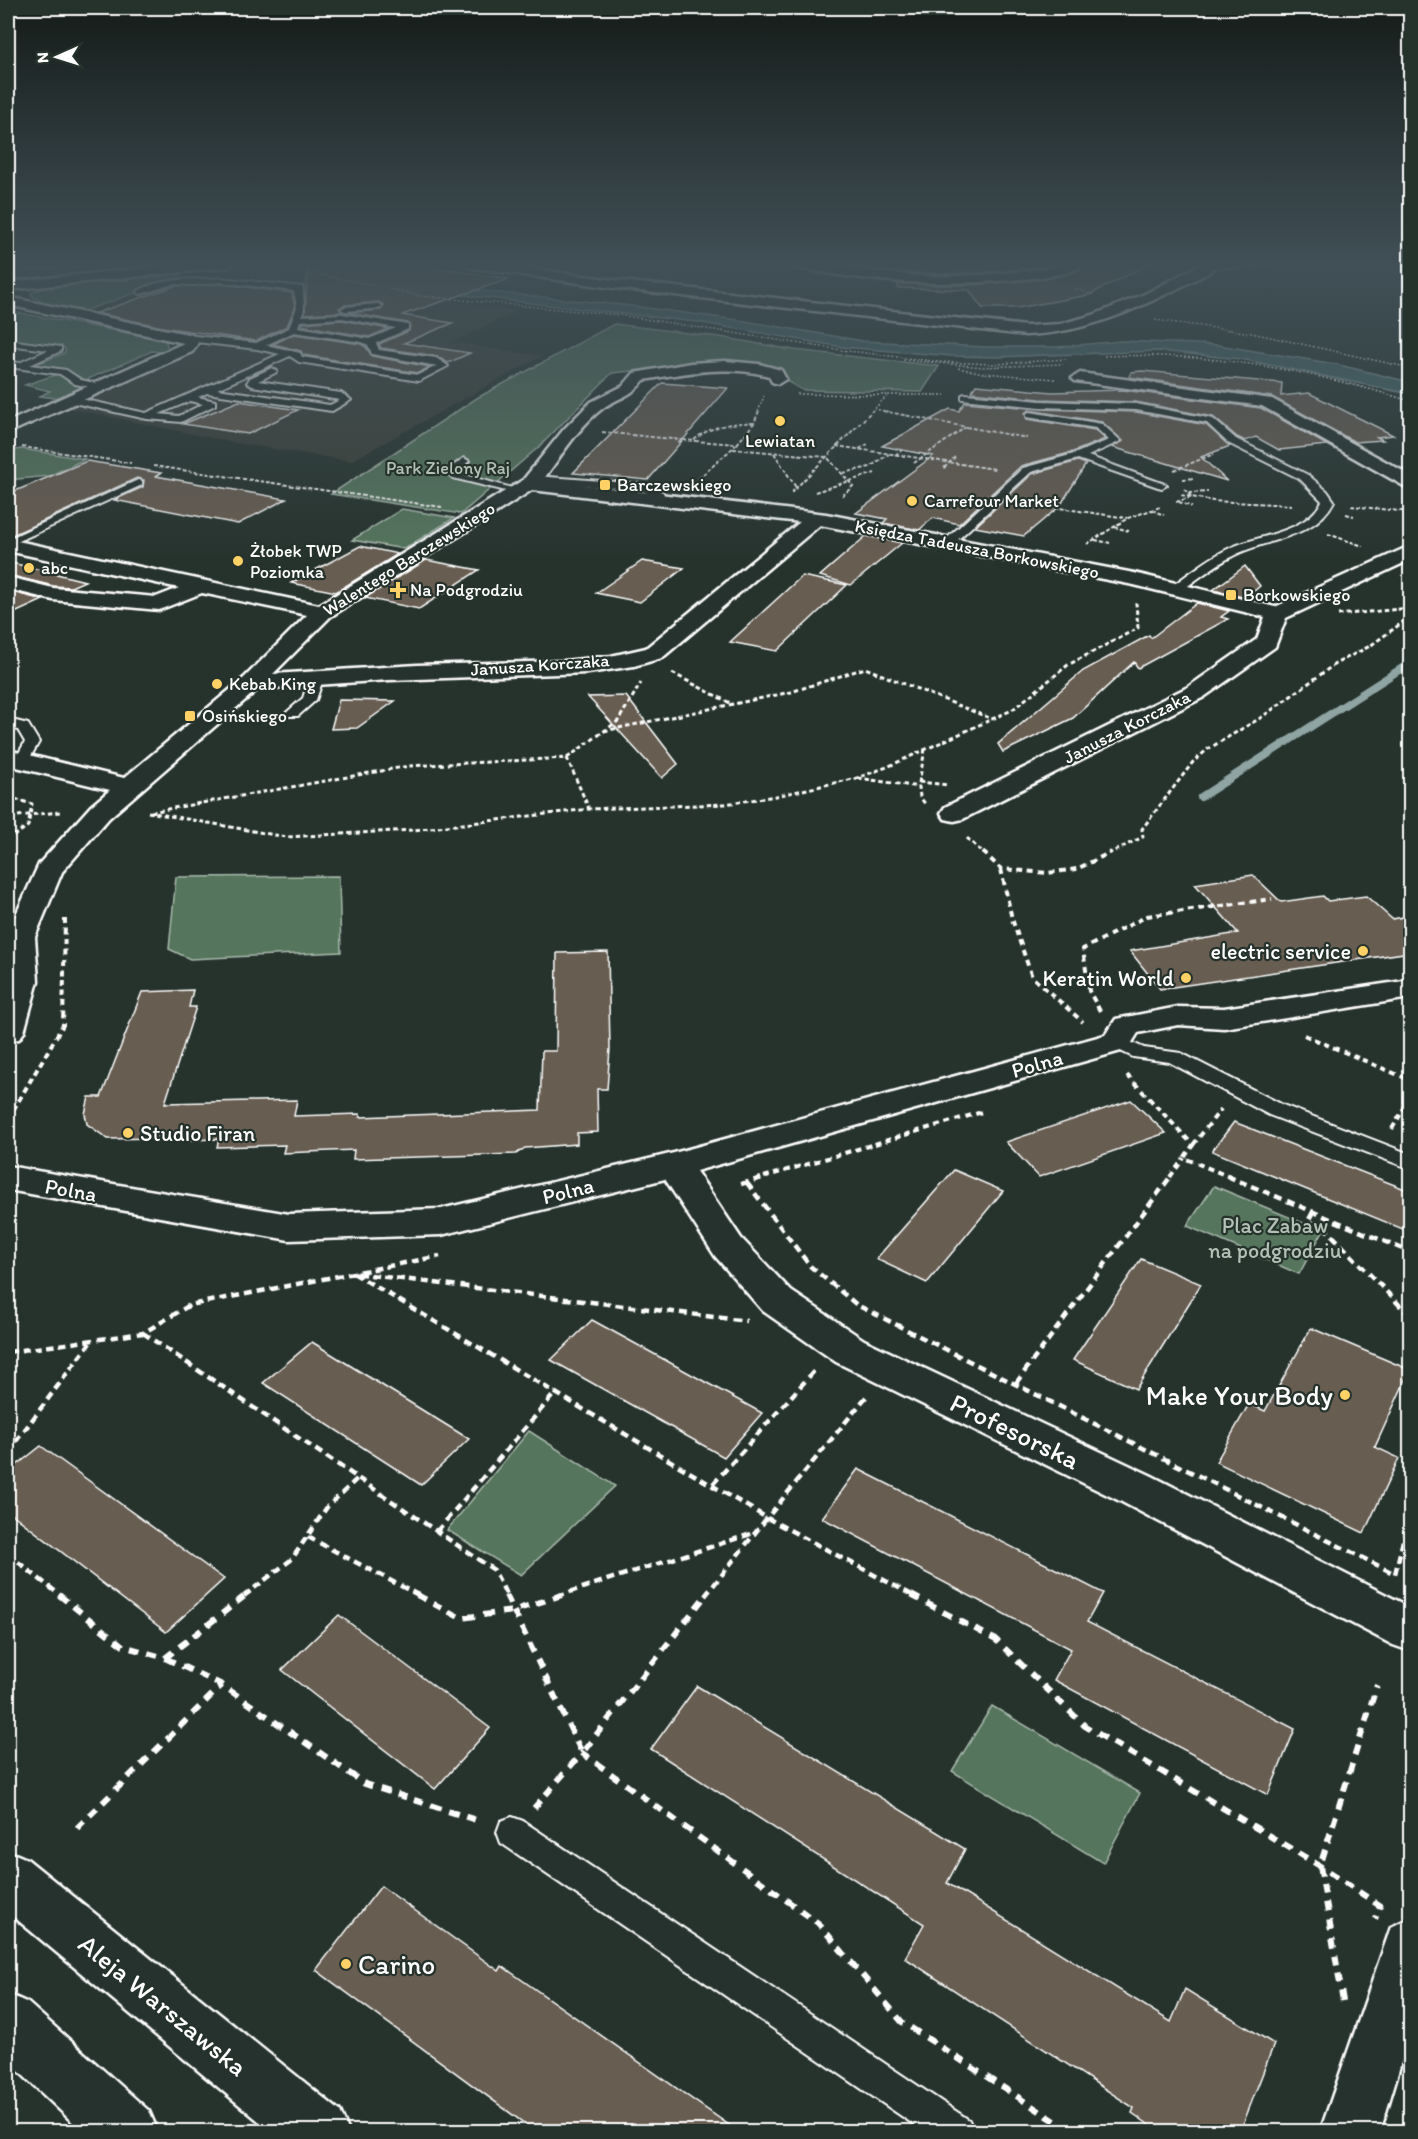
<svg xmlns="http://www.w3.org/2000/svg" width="1418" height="2139" font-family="Itim,sans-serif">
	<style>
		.built { fill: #3a4038 }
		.green { fill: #55745c; stroke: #aabaae; stroke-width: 1.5 }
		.water { fill: #446967; stroke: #8fa5a4; stroke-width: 1.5 }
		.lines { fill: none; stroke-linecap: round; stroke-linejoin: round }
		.stream { stroke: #8fa5a4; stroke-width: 8 }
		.building { fill: #675d51; stroke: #fff; stroke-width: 1.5 }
		.lane-casing { stroke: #fff; stroke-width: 4 }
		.street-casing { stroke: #fff; stroke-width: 5 }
		.secondary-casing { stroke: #fff; stroke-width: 5 }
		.path-far5 { stroke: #fff; stroke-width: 1.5; stroke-dasharray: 2 2; stroke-linecap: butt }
		.path-far4 { stroke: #fff; stroke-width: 2; stroke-dasharray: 4 2; stroke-linecap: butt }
		.path-far3 { stroke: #fff; stroke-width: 3; stroke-dasharray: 4.5 3; stroke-linecap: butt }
		.path-far2 { stroke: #fff; stroke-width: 4; stroke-dasharray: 6 4.5; stroke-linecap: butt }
		.path-far1 { stroke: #fff; stroke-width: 4.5; stroke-dasharray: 8 5; stroke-linecap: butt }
		.path { stroke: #fff; stroke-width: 6; stroke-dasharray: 10 8; stroke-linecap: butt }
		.lane { fill: #26332d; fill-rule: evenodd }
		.street { fill: #26332d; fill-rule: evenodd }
		.secondary { fill: #26332d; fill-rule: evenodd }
		.poi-dot { fill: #ffd166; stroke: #26332d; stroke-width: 2 }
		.labels { text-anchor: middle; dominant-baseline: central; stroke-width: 4.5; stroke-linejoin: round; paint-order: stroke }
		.far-poi-label { font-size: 18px; fill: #fff; stroke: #26332d; text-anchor: start }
		.far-park-label { font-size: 18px; fill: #b2c0b6; stroke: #26332d }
		.far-street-label { font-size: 18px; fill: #fff; stroke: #26332d }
		.poi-label { font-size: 22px; fill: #fff; stroke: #26332d; text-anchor: end }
		.street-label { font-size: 22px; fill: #fff; stroke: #26332d }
		.park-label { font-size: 22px; fill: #b2c0b6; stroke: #26332d }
		.near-poi-label { font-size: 27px; fill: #fff; stroke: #26332d; text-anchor: end }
		.near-street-label { font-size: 27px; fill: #fff; stroke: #26332d }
	</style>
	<rect width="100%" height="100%" fill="#26332d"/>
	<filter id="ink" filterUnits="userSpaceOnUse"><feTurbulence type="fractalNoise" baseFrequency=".0167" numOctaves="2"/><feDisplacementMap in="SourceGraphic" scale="12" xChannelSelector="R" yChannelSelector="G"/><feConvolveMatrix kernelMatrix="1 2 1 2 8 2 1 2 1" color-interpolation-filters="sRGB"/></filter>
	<g filter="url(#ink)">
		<polygon class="built" points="321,276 423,297 518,311 452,342 542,356 351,461 236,443 63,407 213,343 201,335 81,312 181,277 283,291"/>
		<g class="green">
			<polygon points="8,263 107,263 8,273"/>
			<polygon points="176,273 181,277 81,312 51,305 33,297 31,293 47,286"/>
			<polygon points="20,313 165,340 169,350 164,353 152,351 86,380 63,370 40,366 39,363 65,353 65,348 8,341 8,314"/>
			<polygon points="614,324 720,337 794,350 939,366 922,392 802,390 761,366 703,364 612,373 541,445 461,514 331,494 477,398"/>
			<polygon points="58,374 73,383 85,386 56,398 40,396 50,391 25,385"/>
			<polygon points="22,449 85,459 49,476 8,480 8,451"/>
			<polygon points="402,509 454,518 404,549 352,540"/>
			<polygon points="339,876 341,952 190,959 169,949 176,877"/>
			<polygon points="1214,1186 1323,1231 1299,1274 1187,1226"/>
			<polygon points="529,1431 615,1486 521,1575 447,1530"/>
			<polygon points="992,1706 1140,1793 1103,1863 952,1771"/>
		</g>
		<polygon class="water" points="302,263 328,263 473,290 632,306 745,321 863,341 987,347 1057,347 1121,341 1218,345 1335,364 1410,382 1410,394 1241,359 1158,351 995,357 952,356 842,347 696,322 417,290 318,270"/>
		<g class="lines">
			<polyline class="stream" points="1201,797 1410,663"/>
		</g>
		<g class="building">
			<polygon points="308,263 412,263 509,279 402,315 453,323 404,343 470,353 448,363 436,356 381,348 379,344 409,331 410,325 408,323 349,313 381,310 384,305 379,302 345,305 339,308 342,312 305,314"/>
			<polygon points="898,263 1062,263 1009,271 943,274 898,272"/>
			<polygon points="1087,263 1151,263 1089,295 1017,308 982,308 969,290 898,288 898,284 973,285 1046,279 1075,272"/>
			<polygon points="221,284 292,293 295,307 287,326 256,341 162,327 96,313 175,286"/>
			<polygon points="342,320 388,329 369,337 301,325 302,323"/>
			<polygon points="294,334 361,344 366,347 372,356 430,367 418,373 303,355 301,351 273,344"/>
			<polygon points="1142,371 1282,383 1281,396 1309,393 1393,435 1377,437 1383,440 1355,442 1272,397 1129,377 1131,372"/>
			<polygon points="662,383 728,388 648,480 573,473"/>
			<polygon points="976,385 1052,392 1123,390 1261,408 1327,445 1279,450 1256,437 1245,441 1237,437 1213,417 1136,402 1040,399 971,392"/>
			<polygon points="239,401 298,410 248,434 183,424"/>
			<polygon points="965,402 1040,409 1136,412 1206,425 1230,446 1201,457 1227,481 1112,447 1123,441 1102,422 1029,410 1025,413 1027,419 1095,430 1105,439 1073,452 1021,466 959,524 933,518 919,530 883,523 887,519 856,513 933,456 882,446 950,409 959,411"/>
			<polygon points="87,461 161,473 156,476 286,499 238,524 114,500 143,487 144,480 137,478 8,537 8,494"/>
			<polygon points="1078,461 1086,464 1060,506 1024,536 975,527 1032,474"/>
			<polygon points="866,536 902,543 851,585 820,576"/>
			<polygon points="360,546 398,554 336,592 291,583"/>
			<polygon points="426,560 479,570 419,609 365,598"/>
			<polygon points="642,561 684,568 640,602 596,593"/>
			<polygon points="8,562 85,581 71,587 53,586 8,575"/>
			<polygon points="1245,566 1260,586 1246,598 1213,590"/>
			<polygon points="802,576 847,585 777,651 730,642"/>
			<polygon points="8,591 43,600 8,616"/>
			<polygon points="1197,603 1229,611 1221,617 1228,619 1138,668 1134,662 1073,718 1003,752 998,744 1083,671 1149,635 1151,638"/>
			<polygon points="626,696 678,764 662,778 588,697"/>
			<polygon points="339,700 395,701 357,728 331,729"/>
			<polygon points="1253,875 1281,902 1323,896 1328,901 1366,896 1392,919 1410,916 1410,952 1160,989 1130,951 1238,933 1195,884"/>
			<polygon points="608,952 610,1049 607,1089 597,1089 598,1132 577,1133 577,1144 525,1148 516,1154 353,1159 354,1150 283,1153 285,1145 217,1147 219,1139 153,1141 154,1138 108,1139 87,1124 85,1114 89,1097 101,1097 142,992 193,990 189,1007 196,1007 165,1103 297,1100 294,1116 360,1114 360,1117 540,1110 542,1051 556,1051 557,953"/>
			<polygon points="1131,1100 1166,1133 1039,1177 1006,1142"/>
			<polygon points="1234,1122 1410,1191 1410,1232 1212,1151"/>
			<polygon points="954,1170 1003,1191 927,1283 876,1259"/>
			<polygon points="1141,1259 1201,1284 1136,1389 1073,1360"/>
			<polygon points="592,1320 762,1413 724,1457 551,1360"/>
			<polygon points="1311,1328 1410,1370 1375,1447 1399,1458 1364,1533 1216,1462 1249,1404 1265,1411"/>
			<polygon points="312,1342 469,1439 421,1485 263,1383"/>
			<polygon points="41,1446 224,1579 166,1632 8,1511 8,1472"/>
			<polygon points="858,1469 1103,1593 1087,1622 1295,1729 1268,1795 1054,1680 1071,1649 822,1518"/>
			<polygon points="339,1615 490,1728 435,1789 282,1670"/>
			<polygon points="697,1686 965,1849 947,1883 1171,2022 1185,1989 1274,2044 1240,2132 1160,2132 1132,2113 1134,2108 905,1958 924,1924 651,1749"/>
			<polygon points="381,1886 499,1971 502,1966 739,2132 536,2132 316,1970"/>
		</g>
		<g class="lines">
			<defs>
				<g id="lane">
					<polygon points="1226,263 1268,263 1269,264 1265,266 1207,268 1203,266"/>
					<path d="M221 278 303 287C302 296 306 306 302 316L342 314 408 325V329L376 343 379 350 436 358 448 366 419 381 299 362 290 356 217 389 330 405 340 400 252 386 247 383 250 378 272 368 277 371 275 373 258 381 341 393 351 400 332 411 207 393 198 397 215 401V405L181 422 147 419 69 402 67 400 72 397 146 413 280 354 257 349 187 341 183 338 187 335 256 343 289 328 297 307 294 291 221 282 194 285 173 284 141 294 137 292C161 276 194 281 221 278ZM342 318 396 328 369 339 298 327 300 321ZM294 332 362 342 368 345 372 354 437 366 418 375 302 357 300 353 266 345ZM190 401 203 404 179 416 159 414Z"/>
					<polygon points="378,304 382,306 381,308 345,311 341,309 345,307"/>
					<polygon points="8,340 61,347 61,351 30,365 66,370 81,380 107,386 102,389 75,384 60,374 8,367 8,361 19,363 48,350 8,345"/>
					<path d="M965 394 1040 401 1136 404 1213 419 1236 439 1308 475 1327 491 1334 501C1316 537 1272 538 1239 553 1219 562 1200 577 1181 591H1173L1171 588 1173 585C1192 572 1211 556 1232 547 1261 535 1307 532 1322 501L1300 479 1228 443 1207 423 1136 410 1040 407 962 399V395Z"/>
					<polygon points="1030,412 1102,424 1121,441 1088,456 1167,485 1162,488 1158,487 1078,459 1031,472 952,545 944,545 944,541 1023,468 1074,454 1109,440 1096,428 1027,417 1027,413"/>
					<polygon points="464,458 469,461 458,471 461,474 523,491 518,494 453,478 446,471"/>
					<polygon points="535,476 642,484 663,492 665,498 664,500 656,500 654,496 640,490 531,481 530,479"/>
					<polygon points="138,480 142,481 142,485 8,546 8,539"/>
					<polygon points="317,672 324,676 316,700 298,716 288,716 286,713 303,698 310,676"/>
					<polygon points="8,719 28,724 39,742 27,763 17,763 15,760 25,742 18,730 8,727"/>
					<polygon points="1117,1036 1144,1048 1181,1053 1283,1105 1410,1154 1410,1169 1269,1115 1169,1062 1133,1057 1110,1046 1107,1042 1110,1038"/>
					<polygon points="512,1817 523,1821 969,2120 974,2132 925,2132 501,1843 497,1832 501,1821"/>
				</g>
				<g id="street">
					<path d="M463 263H492L613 280 1026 326 1060 324 1093 315 1147 293 1203 263H1217L1208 273C1150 303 1092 333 1026 335L613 288 469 267Z"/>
					<path d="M788 263C835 263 882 275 930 276 965 277 1000 274 1035 270 1053 268 1068 263 1085 263 1074 274 1048 276 1033 278 952 287 873 284 794 267Z"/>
					<polygon points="8,297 187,334 192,335 198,343 192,352 8,433 8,422 184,343 8,305"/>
					<path d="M725 361 759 364 781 370 786 379 778 384 772 382 769 376C728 365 686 373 644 380 631 397 619 397 603 408 579 426 561 456 543 480L826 514 1134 573 1275 607 1403 549 1410 547V560L1286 618 1275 647 1204 697 963 819 954 821 945 819 941 813 945 807 1188 687 1257 639 1265 617 1134 585 820 525 662 658 634 666 588 673 389 680 258 689 109 818 62 872 35 937 38 981 24 1032 19 1039 8 1041V932L39 864 91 806 110 790 8 765V750L124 778 244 678 307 615 202 593 159 610 53 600 8 589V577L53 588 156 597 179 588 8 551V539L319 605 523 480 564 429 591 402 623 386 634 373 691 363ZM532 490 800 522 646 648 611 656 564 661 417 665 273 674 330 617Z"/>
					<polygon points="1080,373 1272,399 1410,475 1410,487 1404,486 1262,406 1075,381 1072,378"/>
					<polygon points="1410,980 1410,998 1224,1028 1178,1025 1138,1033 1128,1049 696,1171 741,1238 791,1291 864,1340 1152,1476 1410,1607 1410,1651 1393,1645 1122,1502 836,1362 763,1311 715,1256 665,1179 441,1235 289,1240 8,1190 8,1166 289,1214 441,1209 674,1153 1105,1035 1116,1019 1178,1007 1224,1008"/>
					<polygon points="1410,1918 1410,2033 1380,2132 1320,2132 1391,1927"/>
				</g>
				<g id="secondary">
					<polygon points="192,263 236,263 230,267 8,290 8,282"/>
					<polygon points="8,1851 27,1859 340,2111 349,2132 272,2132 8,1912"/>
					<polygon points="8,1994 28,2003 149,2111 158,2132 83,2132 8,2061"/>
				</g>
			</defs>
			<use href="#lane" class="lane-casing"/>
			<use href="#street" class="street-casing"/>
			<use href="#secondary" class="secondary-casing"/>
			<g class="path-far5">
				<polyline points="316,274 373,285"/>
				<polyline points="389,289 421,296 619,315 841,350 940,362 997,364 1066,359"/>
				<polyline points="1076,289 1095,295"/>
				<polyline points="1155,320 1252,333 1410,368"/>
				<path d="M1104 356C1209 352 1310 370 1410 401"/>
				<polyline points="903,360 983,367 1063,364"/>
				<polyline points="958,368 983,373 1055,379"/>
				<polyline points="797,394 888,395 871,412"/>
				<polyline points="888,395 945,395"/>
				<polyline points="874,409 890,412"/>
				<polyline points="758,412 764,396"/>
			</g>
			<g class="path-far4">
				<polyline points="883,411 966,427 914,463"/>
				<polyline points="966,427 1027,438"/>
				<polyline points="602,432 682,440"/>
				<path d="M694 440C710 426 733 422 754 423"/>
				<polyline points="678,443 682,440 737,444 697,480"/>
				<polyline points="737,444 754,423 759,411"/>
				<polyline points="836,446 995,469"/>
				<polyline points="22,447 131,463"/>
				<polyline points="733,449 827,457 853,486 841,497"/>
				<polyline points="859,449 868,444"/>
				<polyline points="774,453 797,489"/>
				<polyline points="895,455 902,450"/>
				<polyline points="153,466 442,507"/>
				<polyline points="944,468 955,457"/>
				<polyline points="1174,470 1214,454"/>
				<polyline points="843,473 870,467 889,454"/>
				<polyline points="1183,479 1195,478"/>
				<polyline points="815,492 875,473"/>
				<polyline points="791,493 872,411"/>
				<polyline points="1188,493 1208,492"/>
				<polyline points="1181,495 1213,501 1292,505"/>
				<polyline points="1176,502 1192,497 1184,489"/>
				<polyline points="1179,502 1192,507"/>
				<polyline points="1025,503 1127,518"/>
				<polyline points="1351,506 1410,512"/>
				<polyline points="1152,510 1164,515"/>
				<polyline points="1346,514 1354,516"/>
				<polyline points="1114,527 1129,531"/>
				<polyline points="1328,534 1363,546"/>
				<polyline points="1095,540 1110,543"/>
				<polyline points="1087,544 1128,518 1160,507"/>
			</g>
			<g class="path-far3">
				<polyline points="1338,615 1410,608"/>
				<polyline points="672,673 732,704"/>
				<polyline points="604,731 791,692 865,668 992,719"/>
				<polyline points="567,758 618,721 641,683"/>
				<polyline points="858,778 919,787 920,797 926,805"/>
				<polyline points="919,782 948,785"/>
				<polyline points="919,783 925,749"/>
				<polyline points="8,797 32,804 28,826 8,840"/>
				<polyline points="148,812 286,837 413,830 589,809 725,804 776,796 857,778 887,767 1012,710 1068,665 1138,628 1136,603"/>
				<polyline points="151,812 409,766 567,758 589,809"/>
				<polyline points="18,816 60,812"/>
				<polyline points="967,838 984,854"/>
				<polyline points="1108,854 1143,837 1142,829 1193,762 1208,749 1262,717 1335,664 1370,646 1410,617"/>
			</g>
			<g class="path-far2">
				<polyline points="983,852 1001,869 1047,873 1077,869 1111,852"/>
				<polyline points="1001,869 1012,919 1032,977 1083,1022"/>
				<polyline points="1100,1011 1089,991 1083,949 1147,916 1272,899"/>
				<polyline points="1304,1035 1410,1080"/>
				<polyline points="1127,1075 1193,1145 1184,1158 1230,1177"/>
				<polyline points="8,1119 63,1025 65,919"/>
				<polyline points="1392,1129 1410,1098"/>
				<polyline points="1193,1145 1221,1109"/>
				<polyline points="764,1177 982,1112"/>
				<polyline points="1170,1177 1184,1158"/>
			</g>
			<g class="path-far1">
				<polyline points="1227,1176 1410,1252"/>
				<polyline points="747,1183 810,1266 857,1305 1395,1574 1410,1511"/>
				<polyline points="741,1184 769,1176"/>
				<polyline points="1313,1212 1308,1221 1325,1228 1410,1316"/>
				<polyline points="143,1333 494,1570 507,1596"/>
				<polyline points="8,1352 143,1333 190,1305 440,1256"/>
				<polyline points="1016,1383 1171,1176"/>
				<polyline points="866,1397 767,1518 914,1596"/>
				<polyline points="8,1452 90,1343"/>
				<polyline points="713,1484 815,1370"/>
				<polyline points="437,1531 556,1392"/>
				<polyline points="308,1537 420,1596"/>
				<polyline points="8,1554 61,1596"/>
				<polyline points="244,1596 292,1559 327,1507 358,1478"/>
				<polyline points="557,1596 754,1533"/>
				<polyline points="705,1596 767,1518 353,1273 747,1321"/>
			</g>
			<g class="path">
				<polyline points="59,1595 123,1646 165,1658 222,1685 365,1784 482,1822"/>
				<polyline points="417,1595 461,1618 512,1611 562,1595"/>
				<polyline points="506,1595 582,1753 706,1595"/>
				<polyline points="911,1595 996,1640 1085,1726 1320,1866 1380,1906 1375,1919"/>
				<polyline points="165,1658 246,1595"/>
				<polyline points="534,1808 582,1753 818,1923 902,2022 1072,2132"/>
				<polyline points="77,1828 222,1685"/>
				<polyline points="1343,2001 1320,1866 1377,1685"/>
			</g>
			<use href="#lane" class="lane"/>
			<use href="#street" class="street"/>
			<use href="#secondary" class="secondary"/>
		</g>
	</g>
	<linearGradient id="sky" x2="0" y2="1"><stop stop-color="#151c19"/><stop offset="0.47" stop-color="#415057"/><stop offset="1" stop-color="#415057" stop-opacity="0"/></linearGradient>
	<rect width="1418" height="563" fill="url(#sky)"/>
	<g class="poi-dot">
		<circle cx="780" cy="421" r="6"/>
		<rect x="599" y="479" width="12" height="12" rx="3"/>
		<circle cx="912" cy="501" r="6"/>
		<circle cx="238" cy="561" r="6"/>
		<circle cx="29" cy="568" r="6"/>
		<path d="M395 581h6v6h6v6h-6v6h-6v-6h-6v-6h6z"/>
		<rect x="1225" y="589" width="12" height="12" rx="3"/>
		<circle cx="217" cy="684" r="6"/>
		<rect x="184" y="710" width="12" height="12" rx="3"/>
		<circle cx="1363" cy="951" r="6"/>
		<circle cx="1186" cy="978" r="6"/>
		<circle cx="128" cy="1133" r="6"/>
		<circle cx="1345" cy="1395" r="6"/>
		<circle cx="346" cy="1964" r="6"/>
	</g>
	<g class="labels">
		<g class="far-poi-label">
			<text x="780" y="441" text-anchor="middle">Lewiatan</text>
			<text x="617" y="485">Barczewskiego</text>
			<text x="924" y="501">Carrefour Market</text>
			<text x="250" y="551">Żłobek TWP<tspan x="250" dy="21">Poziomka</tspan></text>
			<text x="41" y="568">abc</text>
			<text x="410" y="590">Na Podgrodziu</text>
			<text x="1243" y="595">Borkowskiego</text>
			<text x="229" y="684">Kebab King</text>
			<text x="202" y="716">Osińskiego</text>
		</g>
		<g class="far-park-label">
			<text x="448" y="468">Park Zielony Raj</text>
		</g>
		<g class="far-street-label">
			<text transform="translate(977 549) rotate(11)">Księdza Tadeusza Borkowskiego</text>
			<text transform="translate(409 559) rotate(-32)">Walentego Barczewskiego</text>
			<text transform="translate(540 665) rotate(-4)">Janusza Korczaka</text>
			<text transform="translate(1127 727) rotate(-27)">Janusza Korczaka</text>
		</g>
		<g class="poi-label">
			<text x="1351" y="951">electric service</text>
			<text x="1174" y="978">Keratin World</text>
			<text x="140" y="1133" text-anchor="start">Studio Firan</text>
		</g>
		<g class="street-label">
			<text transform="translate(1037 1064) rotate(-16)">Polna</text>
			<text transform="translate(71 1190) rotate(10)">Polna</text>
			<text transform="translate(568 1191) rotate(-14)">Polna</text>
		</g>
		<g class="park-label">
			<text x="1275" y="1225">Plac Zabaw<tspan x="1275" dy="25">na podgrodziu</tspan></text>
		</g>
		<g class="near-poi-label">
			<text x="1333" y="1395">Make Your Body</text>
			<text x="358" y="1964" text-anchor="start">Carino</text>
		</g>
		<g class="near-street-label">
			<text transform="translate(1015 1431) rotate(26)">Profesorska</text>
			<text transform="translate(163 2005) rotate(39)">Aleja Warszawska</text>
		</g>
	</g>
	<rect width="1418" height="2139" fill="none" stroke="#26332d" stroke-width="30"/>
	<rect x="15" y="15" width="1388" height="2109" fill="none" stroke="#fff" stroke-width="2" filter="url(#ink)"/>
	<g transform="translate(57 57) rotate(267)" stroke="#26332d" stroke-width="4.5" paint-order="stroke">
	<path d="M0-4.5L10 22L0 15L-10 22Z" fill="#ffffff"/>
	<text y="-9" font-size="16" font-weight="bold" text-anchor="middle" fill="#ffffff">N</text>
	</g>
</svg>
